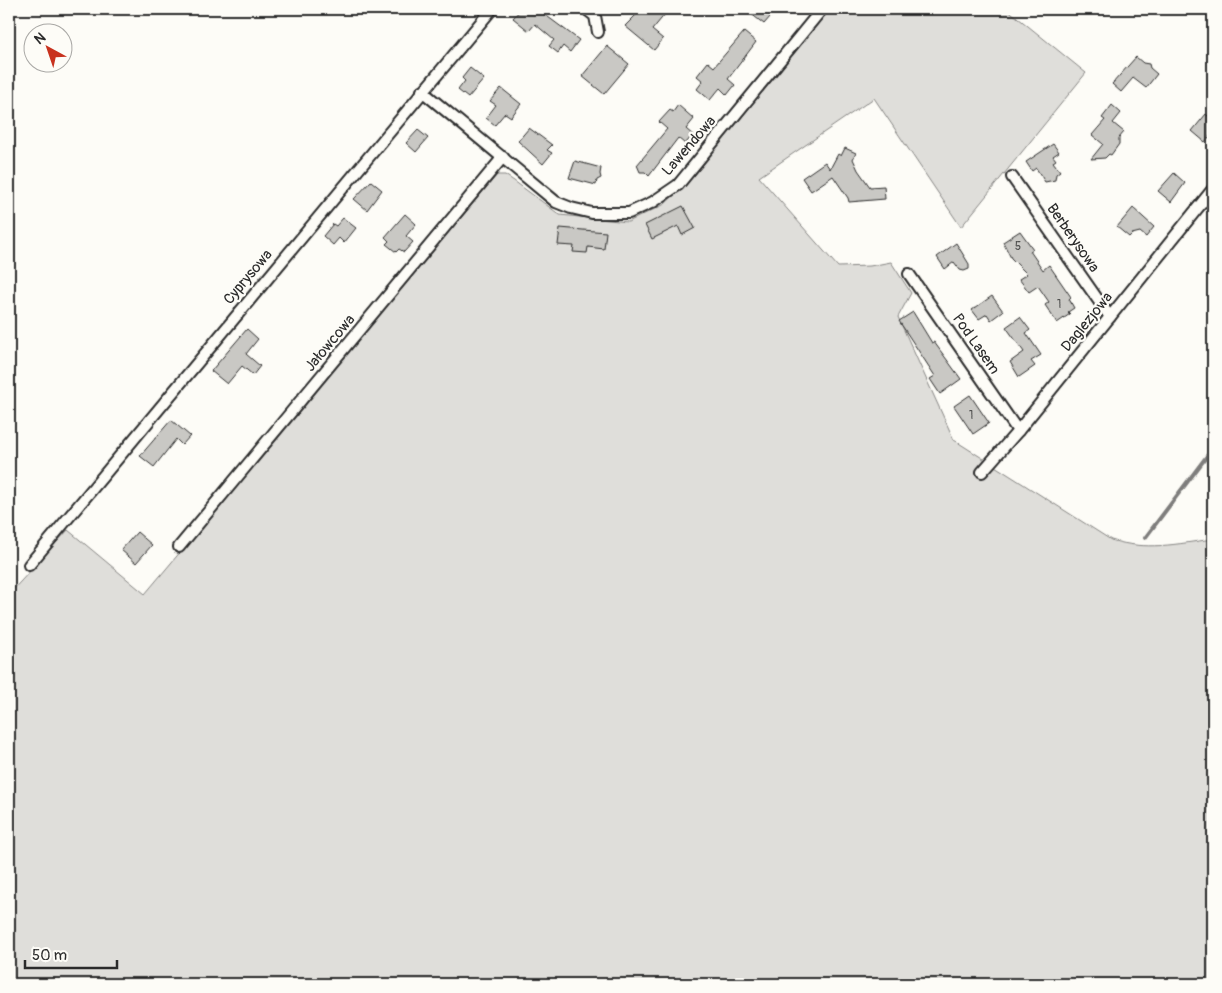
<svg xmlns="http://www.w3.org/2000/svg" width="1222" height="993" font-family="Pangolin,sans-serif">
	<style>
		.green { fill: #dfdeda; stroke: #858482 }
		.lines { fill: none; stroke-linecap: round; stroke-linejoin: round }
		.stream { stroke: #7e7d7b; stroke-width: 4 }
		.building { fill: #c9c8c4; stroke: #2b2b2b }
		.minor-casing { stroke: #2b2b2b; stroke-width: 14 }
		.minor { stroke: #fdfcf7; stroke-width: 10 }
		.labels { text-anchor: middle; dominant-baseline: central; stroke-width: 4.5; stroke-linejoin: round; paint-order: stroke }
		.number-label { font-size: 12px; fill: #525251 }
		.street-label { font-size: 15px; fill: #2b2b2b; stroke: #fdfcf7 }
	</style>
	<rect width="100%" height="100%" fill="#fdfcf7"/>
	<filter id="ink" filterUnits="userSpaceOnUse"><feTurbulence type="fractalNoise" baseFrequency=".02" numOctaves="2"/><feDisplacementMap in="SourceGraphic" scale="10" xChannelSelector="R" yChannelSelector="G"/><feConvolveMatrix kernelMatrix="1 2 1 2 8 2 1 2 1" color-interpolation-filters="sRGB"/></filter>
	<g filter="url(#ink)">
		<path class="green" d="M800 9H1007L1086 73 961 227 874 98 759 177 838 267 870 266 891 262 911 293 898 317 954 440 1111 540C1147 551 1176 544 1213 539V984H9V594L68 530 145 594 497 175H505L514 181 560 215 628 222 665 204 694 176 818 24Z"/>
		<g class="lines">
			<polyline class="stream" points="1145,538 1213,448"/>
		</g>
		<g class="building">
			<polygon points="521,9 548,9 544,14 579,40 570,52 563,46 558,53 549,46 554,40 535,24 529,31 513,18"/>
			<polygon points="642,9 661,9 666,13 652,30 663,39 654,50 625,26"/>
			<polygon points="745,9 777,9 764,24"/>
			<polygon points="744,32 756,42 728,79 735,85 727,95 720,88 710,100 697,89 703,81 697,76 708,62 714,67"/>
			<polygon points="607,46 629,64 604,94 582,76"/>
			<polygon points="1136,57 1143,63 1149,64 1150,68 1157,74 1146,88 1133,78 1121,92 1112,84"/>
			<polygon points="470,68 484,79 468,98 458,90 465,81 462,78"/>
			<polygon points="501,88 521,104 511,117 505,113 495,125 486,118 496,105 490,101"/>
			<polygon points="678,105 694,119 686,129 693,135 685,144 678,138 649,176 645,172 640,172 637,165 667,129 659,122 670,110 673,112"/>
			<polygon points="1112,105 1121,113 1113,123 1124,132 1119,138 1119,144 1111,155 1109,154 1105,158 1091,159 1103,144 1092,135 1105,120 1102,118"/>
			<polygon points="1206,114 1213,121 1213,132 1205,142 1192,131"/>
			<polygon points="529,128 552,145 547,150 552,153 543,164 518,141"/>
			<polygon points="418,130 428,138 416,152 406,143"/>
			<polygon points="1053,144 1059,152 1053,156 1056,160 1053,162 1060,171 1056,174 1055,180 1045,182 1036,168 1032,171 1026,162"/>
			<polygon points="845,148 856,153 853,159 858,170 870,187 884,186 885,199 849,202 848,198 833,176 811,191 802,178 825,162 830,169 838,154 841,156"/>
			<polygon points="575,161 601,168 600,174 601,178 597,180 596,185 569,178"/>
			<polygon points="1174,173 1185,183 1171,202 1158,191"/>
			<polygon points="371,181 382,190 367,210 354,199"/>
			<polygon points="683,206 695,228 682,235 678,226 652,239 645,225"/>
			<polygon points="1133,208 1154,227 1146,237 1140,232 1132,234 1129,237 1117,227"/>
			<polygon points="405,214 416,224 406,236 413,242 404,252 399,249 396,252 386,244 389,241 385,237"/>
			<polygon points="343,218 356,228 344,243 339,238 333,245 323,236 333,224 336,226"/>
			<polygon points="560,228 606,232 604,249 588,247 587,253 573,252 574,246 558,245"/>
			<polygon points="1020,231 1033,249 1030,251 1043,270 1049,265 1071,297 1069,299 1074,308 1068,312 1070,314 1057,323 1045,305 1049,302 1038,286 1029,292 1019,279 1027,274 1011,258 1003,242"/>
			<polygon points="956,243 969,264 969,269 964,271 960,270 954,262 945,269 937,257"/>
			<polygon points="992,296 1003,311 991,320 987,314 979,319 972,310"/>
			<polygon points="913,312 932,343 934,342 961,379 940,394 930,379 935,376 899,321"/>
			<polygon points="1020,317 1030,330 1026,333 1041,355 1031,361 1035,366 1019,377 1010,362 1024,352 1006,327"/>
			<polygon points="247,329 258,339 246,354 260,366 253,375 242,366 227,384 211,371"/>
			<polygon points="970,395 989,423 973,434 954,406"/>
			<polygon points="171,420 190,436 182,445 176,439 154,467 140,456"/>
			<polygon points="137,532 152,545 136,563 121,550"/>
		</g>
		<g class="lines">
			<defs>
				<g id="minor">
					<polyline points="586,9 595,16 598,32"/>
					<polyline points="422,91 556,202 571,208 592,213 629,213 653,202 678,185 822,9"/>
					<polyline points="1012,177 1110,317"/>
					<polyline points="909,274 1018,431"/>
					<polyline points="982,472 1018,431 1213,189"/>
					<polyline points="179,547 503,157"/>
					<polyline points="29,565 492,9"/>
				</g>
			</defs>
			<use href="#minor" class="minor-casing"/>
			<use href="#minor" class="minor"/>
		</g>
	</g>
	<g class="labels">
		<g class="number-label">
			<text x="1018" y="246">5</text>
			<text x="1059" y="304">1</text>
			<text x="971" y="415">1</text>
		</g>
		<g class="street-label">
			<text transform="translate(689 146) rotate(-49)">Lawendowa</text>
			<text transform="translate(1073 238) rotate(55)">Berberysowa</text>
			<text transform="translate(248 277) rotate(-50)">Cyprysowa</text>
			<text transform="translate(1087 322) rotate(-51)">Daglezjowa</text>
			<text transform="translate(330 343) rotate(-50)">Jałowcowa</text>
			<text transform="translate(976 344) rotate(55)">Pod Lasem</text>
		</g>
	</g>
	<rect width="1222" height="993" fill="none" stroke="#fdfcf7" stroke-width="30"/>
	<rect x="15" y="15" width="1192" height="963" fill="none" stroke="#2b2b2b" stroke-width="2" filter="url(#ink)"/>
	<g transform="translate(48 48) rotate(320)"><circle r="24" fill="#fdfcf7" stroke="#a9a8a5"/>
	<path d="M0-4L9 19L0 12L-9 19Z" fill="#c8321e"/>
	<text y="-8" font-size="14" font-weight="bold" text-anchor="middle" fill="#2b2b2b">N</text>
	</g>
	<path d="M25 960v8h92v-8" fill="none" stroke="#2b2b2b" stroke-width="2.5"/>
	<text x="32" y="960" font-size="15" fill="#2b2b2b" stroke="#fdfcf7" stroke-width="4" paint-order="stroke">50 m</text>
</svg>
